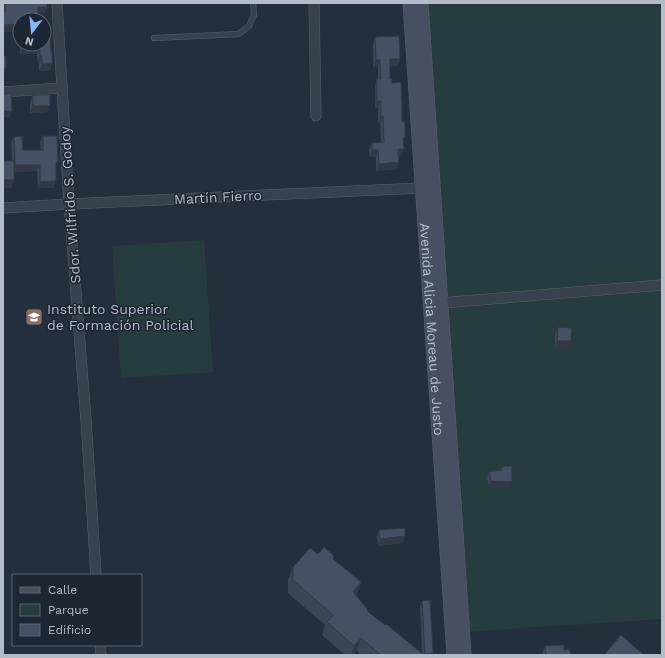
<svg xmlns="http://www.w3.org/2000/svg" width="665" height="658" font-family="'Work Sans',sans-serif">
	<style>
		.green { fill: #263c3f }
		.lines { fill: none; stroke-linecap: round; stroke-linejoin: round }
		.lane-casing { stroke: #565f6c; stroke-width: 6 }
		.street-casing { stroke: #565f6c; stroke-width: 11 }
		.secondary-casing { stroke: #565f6c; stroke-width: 15 }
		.lane { stroke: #38414e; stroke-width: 5 }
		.street { stroke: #38414e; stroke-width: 10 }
		.secondary { stroke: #465061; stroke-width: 14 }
		.wall { fill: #3b4654 }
		.shaded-wall { fill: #303945 }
		.building { fill: #455162; stroke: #303945 }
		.labels { text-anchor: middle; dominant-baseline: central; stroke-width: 3; stroke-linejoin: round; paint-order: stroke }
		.street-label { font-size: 14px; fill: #b4bcc9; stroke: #1d2633 }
		.poi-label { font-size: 14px; fill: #b4bcc9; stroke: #1d2633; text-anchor: start }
	</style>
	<rect width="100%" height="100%" fill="#242f3e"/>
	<g class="green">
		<polygon points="421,3 662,3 662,619 464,632"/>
		<polygon points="204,240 213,372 121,378 112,246"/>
	</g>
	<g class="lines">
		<defs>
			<polyline id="lane" points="154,38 239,34 249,26 254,15 253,3"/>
			<g id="street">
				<polyline points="57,3 69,204 86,420 96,575"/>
				<polyline points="314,3 316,116"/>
				<polyline points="3,92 62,88"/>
				<polyline points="3,208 69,204 422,188 428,187"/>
				<polyline points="441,303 662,285"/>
				<polyline points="100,645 101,655"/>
			</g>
			<g id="secondary">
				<path id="s1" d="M410 3 454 655"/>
				<polyline points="421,3 464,655"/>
			</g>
		</defs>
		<use href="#lane" class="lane-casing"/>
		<use href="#street" class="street-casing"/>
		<use href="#secondary" class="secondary-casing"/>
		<use href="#lane" class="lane"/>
		<use href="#street" class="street"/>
		<use href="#secondary" class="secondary"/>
	</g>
	<g class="wall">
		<polygon points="3,3 47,3 47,7 44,14 38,15 20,20 20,31 3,32"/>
		<polygon points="375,37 400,59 397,66 390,66 390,79 392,83 402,122 404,142 404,149 401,156 399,156 399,162 397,169 376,171 376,157 370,157 369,150 372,143 381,142 380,123 378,123 378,108 375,108 375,86 377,79 378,79 378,67 373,67 373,44"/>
		<polygon points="21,44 44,44 50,71 39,71 39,63 38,63 37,54 20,54 20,46"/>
		<polygon points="33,95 48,112 30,113 30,102"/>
		<polygon points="43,136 56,168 54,188 38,188 37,171 14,172 14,180 11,188 12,161 11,143 14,137 23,150 41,150 40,142"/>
		<polygon points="558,327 569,348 555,347 555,334"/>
		<polygon points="502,466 510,487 489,487 487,477 489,472 500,470"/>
		<polygon points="379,530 405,536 403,543 378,546 377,537"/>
		<polygon points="318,554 333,559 361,582 356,595 368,612 422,654 420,607 422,601 432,655 361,655 357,651 353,655 345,655 322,635 325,625 288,593 288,580 293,567"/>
		<polygon points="545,646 564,650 571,655 542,655"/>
	</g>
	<g class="shaded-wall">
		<polygon points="47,7 44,14 35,15 38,8"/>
		<polygon points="20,24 20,31 3,32 3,25"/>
		<polygon points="23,47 40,47 37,54 20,54"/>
		<polygon points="40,56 42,56 39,63 38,63"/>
		<polygon points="390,59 400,59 397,66 387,67"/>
		<polygon points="376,60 380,60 378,67 373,67"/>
		<polygon points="42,64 52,64 50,71 39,71"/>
		<polygon points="3,68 6,68 4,75 3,75"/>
		<polygon points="377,101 381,101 378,108 375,108"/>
		<polygon points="33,106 50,106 48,112 30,113"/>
		<polygon points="3,111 12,111 10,117 3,117"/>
		<polygon points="381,116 383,116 380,123 378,123"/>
		<polygon points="398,149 404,149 401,156 396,156"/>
		<polygon points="372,150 378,150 376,157 370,157"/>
		<polygon points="399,162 397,169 376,171 379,164"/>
		<polygon points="15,165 40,165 37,171 12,172"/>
		<polygon points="3,180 14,180 11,188 3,188"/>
		<polygon points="56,181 54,188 38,188 40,182"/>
		<polygon points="557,341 571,341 569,348 555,347"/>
		<polygon points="491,481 512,482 510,487 489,487"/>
		<polygon points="405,536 403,543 378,546 380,539"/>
		<polygon points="361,582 356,595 348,604 353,592"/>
		<polygon points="361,638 357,651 353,655 351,655 354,646"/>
		<polygon points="433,653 432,655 425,655 425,654"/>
	</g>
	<g class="building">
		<polygon points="5,3 47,3 47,7 38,8 38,20 20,20 20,24 3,25 3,12 5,12"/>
		<polygon points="44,23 50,23 51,53 52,52 52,64 42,64 42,56 40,56 40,47 23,47 23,44 44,44"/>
		<polygon points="399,36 400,59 390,59 390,79 392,79 392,83 401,82 402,106 402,122 405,122 405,138 403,138 404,149 398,149 399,162 379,164 378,150 372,150 372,143 384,142 383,116 381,116 381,101 377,101 377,79 381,79 380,60 376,60 375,37"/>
		<rect x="3" y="56" width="3" height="12"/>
		<polygon points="11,93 12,111 3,111 3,94"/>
		<rect x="33" y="95" width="17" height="11"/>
		<polygon points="22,136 23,150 43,150 43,136 57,136 58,162 56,162 56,181 40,182 40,165 15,165 14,137"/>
		<rect x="3" y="161" width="11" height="19"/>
		<polygon points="558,327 572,328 571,341 557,341"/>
		<polygon points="502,466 512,466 512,482 491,481 489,472 502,470"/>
		<polygon points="405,528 405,536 380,539 379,530"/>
		<polygon points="324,547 334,556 333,559 361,582 353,592 368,610 367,611 385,625 386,624 424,655 381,655 361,638 354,646 327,622 333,615 293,580 293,567 310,548 318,554"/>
		<polygon points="430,600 433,653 425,654 422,601"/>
		<polygon points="621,635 644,655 604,655"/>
		<polygon points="564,645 564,650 570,650 571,655 546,655 545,646"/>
	</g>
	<defs>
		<symbol id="university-square" viewBox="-11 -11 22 22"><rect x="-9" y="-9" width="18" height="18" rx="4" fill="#8d6e63" stroke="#1d2633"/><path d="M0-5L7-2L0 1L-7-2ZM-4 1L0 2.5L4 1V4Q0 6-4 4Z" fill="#fff"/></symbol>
	</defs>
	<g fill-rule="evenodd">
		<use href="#university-square" x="24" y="307" width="20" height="20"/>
	</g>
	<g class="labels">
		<g class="street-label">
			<text transform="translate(218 197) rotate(-3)">Martín Fierro</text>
			<text transform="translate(70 205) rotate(-94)">Sdor. Wilfrido S. Godoy</text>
			<text stroke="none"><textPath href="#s1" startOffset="327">Avenida Alicia Moreau de Justo</textPath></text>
		</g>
		<g class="poi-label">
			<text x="47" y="309">Instituto Superior<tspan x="47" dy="16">de Formación Policial</tspan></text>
		</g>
	</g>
	<rect width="665" height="658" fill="none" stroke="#b4bcc9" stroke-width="8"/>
	<rect x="12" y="574" width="130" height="72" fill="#1d2633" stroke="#59626f"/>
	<rect x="20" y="587" width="20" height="6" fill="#465061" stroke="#59626f"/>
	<text x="48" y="594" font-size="12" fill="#b4bcc9">Calle</text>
	<rect x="20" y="604" width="20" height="12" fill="#263c3f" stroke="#59626f"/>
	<text x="48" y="614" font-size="12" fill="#b4bcc9">Parque</text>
	<rect x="20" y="624" width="20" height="12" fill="#455162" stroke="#59626f"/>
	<text x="48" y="634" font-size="12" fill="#b4bcc9">Edificio</text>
	<g transform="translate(32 32) rotate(196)"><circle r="19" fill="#1d2633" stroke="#59626f"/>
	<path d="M0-3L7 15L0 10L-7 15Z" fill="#8ab4f8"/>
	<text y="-6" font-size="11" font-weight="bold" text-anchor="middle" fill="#b4bcc9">N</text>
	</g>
</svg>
